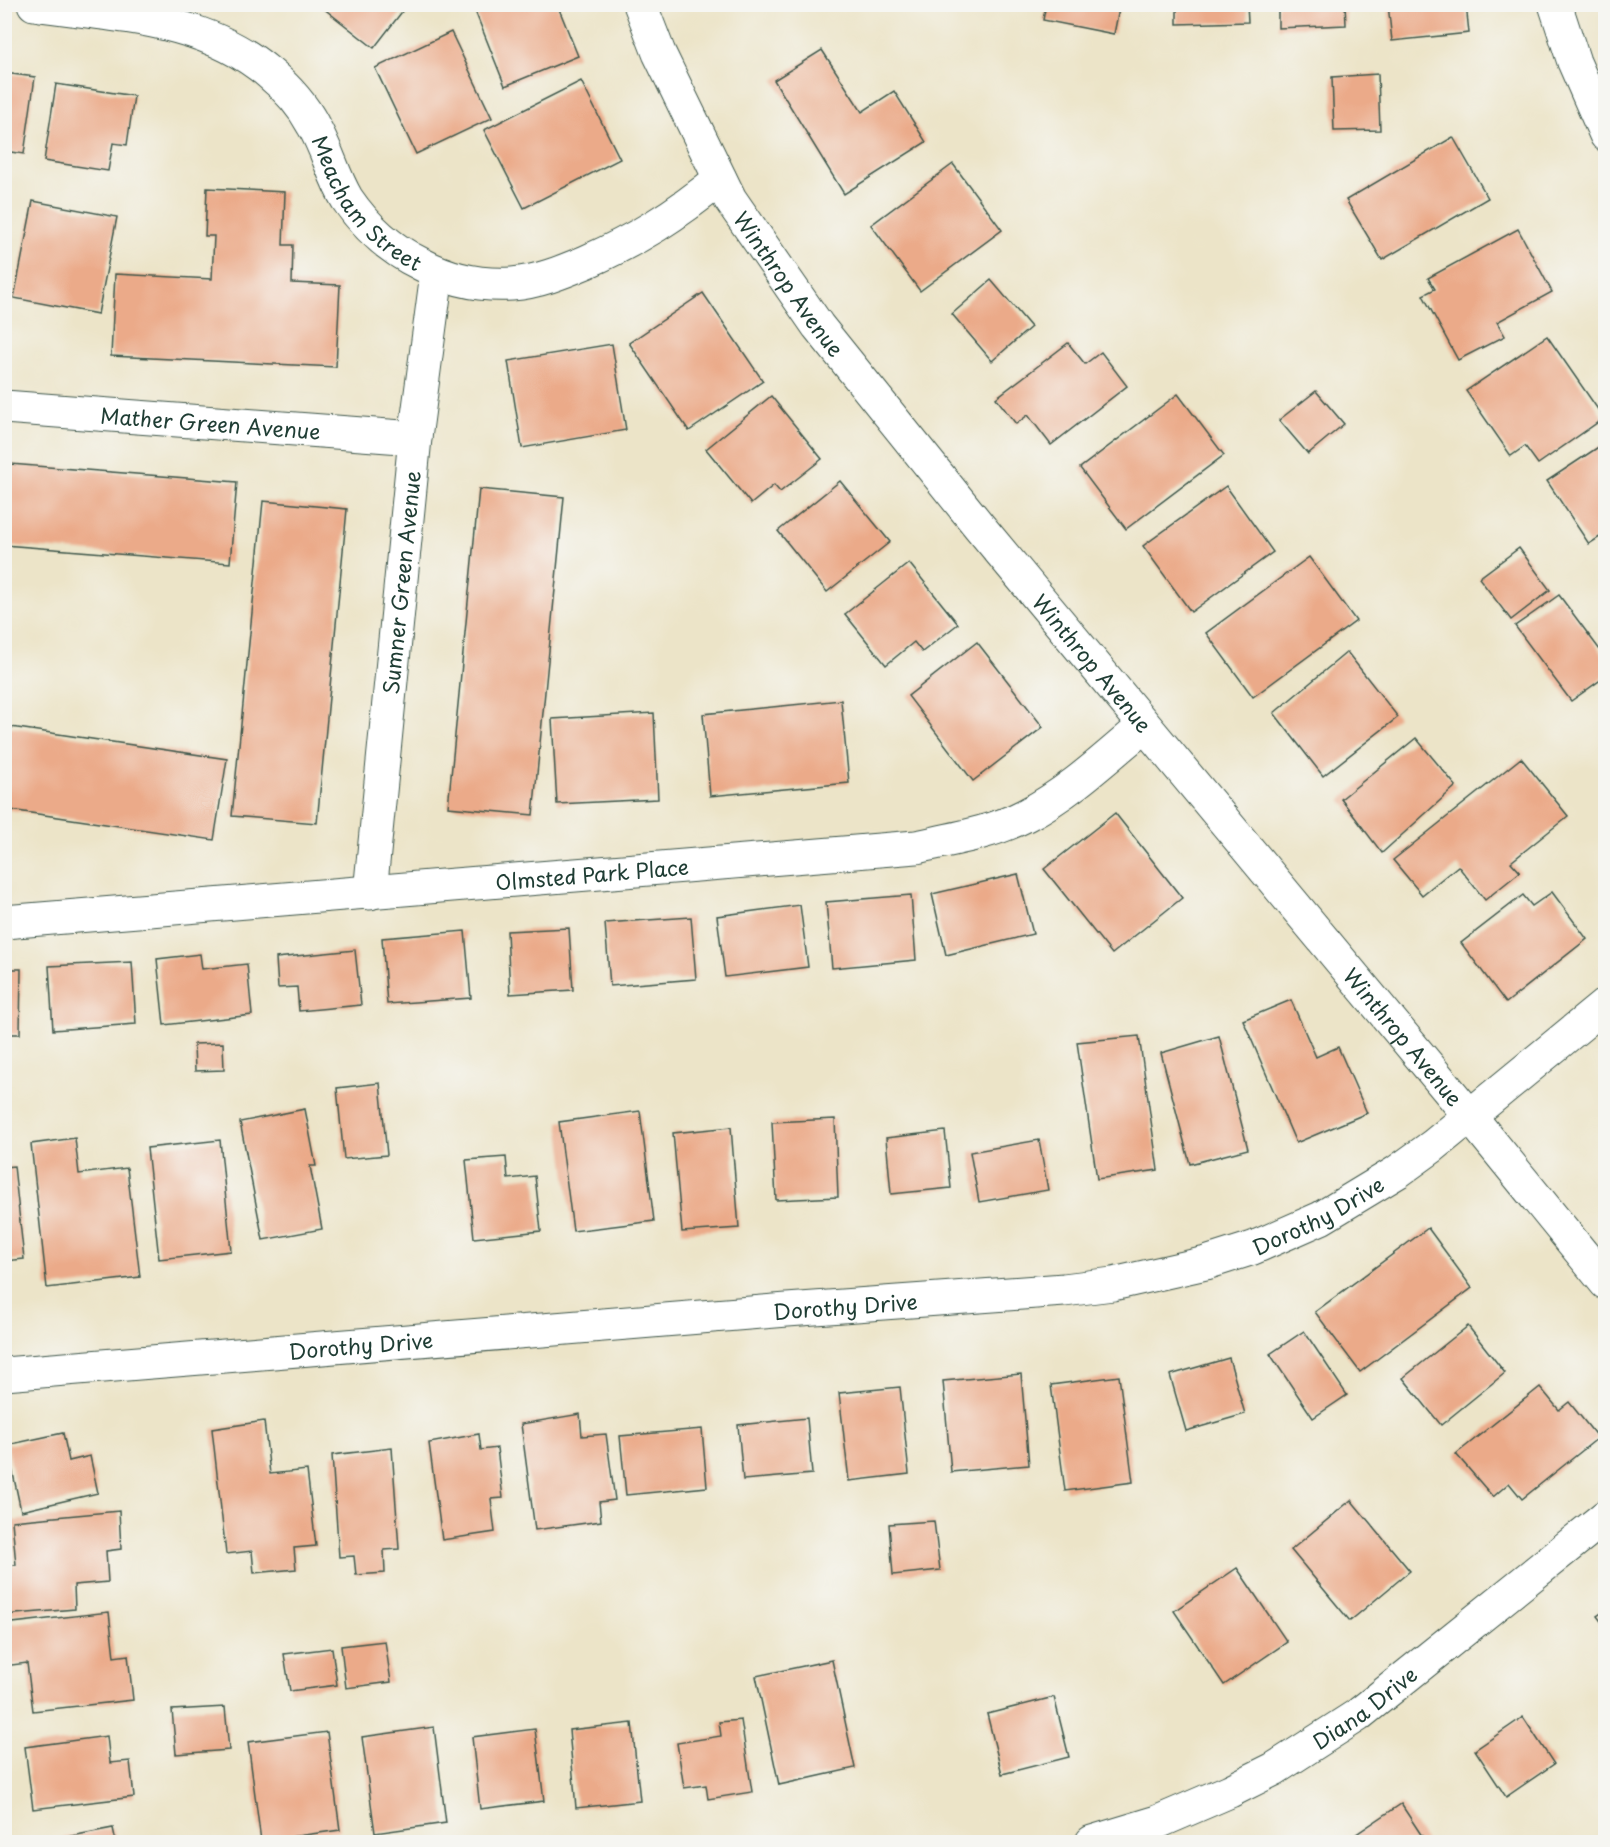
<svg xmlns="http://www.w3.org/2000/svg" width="1610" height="1847" font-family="'Playpen Sans',sans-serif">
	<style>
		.building { fill: #ebaa89 }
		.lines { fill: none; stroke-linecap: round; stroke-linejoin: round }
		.minor-casing { stroke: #3e564a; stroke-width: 35 }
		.minor { stroke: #fff; stroke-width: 33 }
		.labels { text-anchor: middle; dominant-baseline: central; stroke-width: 4.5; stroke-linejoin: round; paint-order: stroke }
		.street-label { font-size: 21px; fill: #1f3d34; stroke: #f6f6f2 }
	</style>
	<rect width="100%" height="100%" fill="#f6f6f2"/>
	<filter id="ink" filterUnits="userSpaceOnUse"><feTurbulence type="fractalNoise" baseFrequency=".0167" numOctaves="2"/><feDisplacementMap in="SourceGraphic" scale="12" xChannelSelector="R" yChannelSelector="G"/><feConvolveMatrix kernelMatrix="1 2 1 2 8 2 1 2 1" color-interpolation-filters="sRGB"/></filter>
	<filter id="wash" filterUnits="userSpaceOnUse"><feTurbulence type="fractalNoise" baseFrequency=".008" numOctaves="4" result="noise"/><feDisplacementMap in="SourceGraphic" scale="24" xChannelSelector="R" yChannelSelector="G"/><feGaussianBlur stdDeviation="1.35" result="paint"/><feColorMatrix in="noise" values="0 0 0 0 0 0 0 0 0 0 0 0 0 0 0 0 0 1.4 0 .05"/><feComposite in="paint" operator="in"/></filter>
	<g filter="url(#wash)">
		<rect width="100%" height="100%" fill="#ece4c8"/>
		<g id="blocks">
			<g class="building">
				<polygon points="318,4 408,4 374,48"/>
				<polygon points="492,4 557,4 578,56 505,86 475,11"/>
				<polygon points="1046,4 1120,4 1114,34 1043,20"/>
				<polygon points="1177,4 1247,4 1248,22 1177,24"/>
				<polygon points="1278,4 1345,4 1346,25 1278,28"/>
				<polygon points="1388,4 1466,4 1469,33 1392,41"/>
				<polygon points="451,32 492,118 416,154 375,68"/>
				<polygon points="822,50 862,112 894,91 926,142 844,194 774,80"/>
				<polygon points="4,73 35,77 24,154 4,151"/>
				<polygon points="1378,74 1380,130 1334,131 1332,77"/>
				<polygon points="581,81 620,159 524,208 484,130"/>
				<polygon points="56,84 134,96 127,145 113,143 108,171 44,161"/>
				<polygon points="1453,137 1488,198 1382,260 1346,200"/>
				<polygon points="953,164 1002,230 920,291 871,225"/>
				<polygon points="207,188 285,192 283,245 293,245 292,283 340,285 336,367 111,356 115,274 212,279 214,236 205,236"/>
				<polygon points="33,201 117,217 98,314 14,298"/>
				<polygon points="1518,229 1552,292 1497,322 1505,336 1458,360 1423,295 1435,289 1428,278"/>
				<polygon points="991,280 1031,327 992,361 952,314"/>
				<polygon points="703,293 763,381 689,431 629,343"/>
				<polygon points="1547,336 1604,418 1538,464 1525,446 1511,456 1466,391"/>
				<polygon points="1068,343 1085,364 1101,352 1127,386 1051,445 1028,415 1016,424 996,398"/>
				<polygon points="612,344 626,430 522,448 508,361"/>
				<polygon points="1316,391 1344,424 1308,454 1279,420"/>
				<polygon points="1178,394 1224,455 1126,529 1080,468"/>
				<polygon points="771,396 822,459 780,492 774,485 751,504 706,449"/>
				<polygon points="1606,442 1606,533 1589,544 1547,481"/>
				<polygon points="10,464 237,482 230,563 4,545"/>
				<polygon points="840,481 890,542 827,592 778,531"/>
				<polygon points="1226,486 1273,552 1191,612 1143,546"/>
				<polygon points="479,489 564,497 533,815 448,807"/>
				<polygon points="263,501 347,509 317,823 232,816"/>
				<polygon points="1519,548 1550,590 1511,620 1479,578"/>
				<polygon points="1309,557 1356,621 1253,697 1206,633"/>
				<polygon points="909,563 958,624 922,652 914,642 886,665 845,614"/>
				<polygon points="1559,595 1606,658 1606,676 1571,701 1515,626"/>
				<polygon points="977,642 1043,727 973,781 908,696"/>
				<polygon points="1347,652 1398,717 1323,776 1274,713"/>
				<polygon points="841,700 849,783 710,796 703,714"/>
				<polygon points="654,713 658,799 557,804 552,719"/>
				<polygon points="4,726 227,759 214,840 4,809"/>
				<polygon points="1416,738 1456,786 1382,853 1341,799"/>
				<polygon points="1521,758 1568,816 1511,862 1520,872 1485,900 1458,866 1422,895 1393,860"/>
				<polygon points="1115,813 1182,898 1112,954 1044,869"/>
				<polygon points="1018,874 1033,934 946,955 932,894"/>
				<polygon points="1552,892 1587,939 1506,1003 1461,943 1523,895 1532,906"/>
				<polygon points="911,895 916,960 832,968 826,902"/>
				<polygon points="800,905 808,967 725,977 717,916"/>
				<polygon points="691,917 696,979 610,986 605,923"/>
				<polygon points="569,928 573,990 510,994 507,931"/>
				<polygon points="465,931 471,998 387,1004 382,938"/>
				<polygon points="355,950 361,1005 299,1011 297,987 278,988 276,958"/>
				<polygon points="200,954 202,969 247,964 252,1015 164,1025 157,959"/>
				<polygon points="132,962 136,1024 53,1030 49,966"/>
				<polygon points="4,969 21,969 20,1034 4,1034"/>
				<polygon points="1291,1000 1316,1057 1338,1047 1367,1113 1296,1143 1243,1020"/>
				<polygon points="1139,1036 1158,1170 1097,1179 1077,1042"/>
				<polygon points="1219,1036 1248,1149 1190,1164 1161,1053"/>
				<polygon points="223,1043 224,1070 195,1071 194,1044"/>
				<polygon points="380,1083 387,1155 344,1159 337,1088"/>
				<polygon points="305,1109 316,1166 310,1166 322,1229 263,1240 240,1122"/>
				<polygon points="640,1111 654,1221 573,1231 559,1122"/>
				<polygon points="835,1119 838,1197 776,1200 772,1122"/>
				<polygon points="731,1127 739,1228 682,1232 673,1133"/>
				<polygon points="945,1131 951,1188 891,1194 886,1138"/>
				<polygon points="75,1138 79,1174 127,1168 140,1277 47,1288 31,1144"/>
				<polygon points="220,1140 231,1251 159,1259 147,1148"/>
				<polygon points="1039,1140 1048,1190 979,1202 970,1152"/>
				<polygon points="506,1157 508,1179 535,1176 541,1231 474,1238 466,1160"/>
				<polygon points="14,1166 24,1259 4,1261 4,1167"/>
				<polygon points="1428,1228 1472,1288 1360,1372 1315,1312"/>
				<polygon points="1468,1326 1505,1373 1441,1425 1403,1378"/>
				<polygon points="1304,1331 1347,1395 1313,1418 1270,1354"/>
				<polygon points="1229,1358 1245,1414 1186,1431 1170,1375"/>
				<polygon points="1021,1374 1029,1465 951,1472 943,1381"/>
				<polygon points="1119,1376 1133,1482 1065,1491 1051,1385"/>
				<polygon points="900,1387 909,1474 849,1481 839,1393"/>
				<polygon points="1540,1387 1559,1410 1569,1402 1598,1438 1522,1499 1509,1483 1493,1497 1456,1454"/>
				<polygon points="580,1414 582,1436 606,1434 615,1500 599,1502 601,1521 535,1530 521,1424"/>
				<polygon points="807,1418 812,1474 743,1480 738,1425"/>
				<polygon points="264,1421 270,1474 307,1470 316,1546 294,1548 296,1569 254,1573 252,1551 226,1554 212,1429"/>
				<polygon points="702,1429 707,1487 626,1495 620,1436"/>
				<polygon points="63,1433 69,1461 90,1456 98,1493 21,1511 7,1445"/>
				<polygon points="479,1434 481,1450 497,1448 503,1498 491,1499 495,1532 442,1540 429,1443"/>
				<polygon points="392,1448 399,1549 384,1550 385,1573 356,1575 354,1556 339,1557 332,1455"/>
				<polygon points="1351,1500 1410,1571 1350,1621 1291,1550"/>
				<polygon points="119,1511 121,1549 106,1551 108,1582 74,1585 75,1609 4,1615 4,1566 16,1565 12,1521"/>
				<polygon points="934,1521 940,1570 893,1575 889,1524"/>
				<polygon points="1237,1568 1287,1642 1224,1685 1174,1611"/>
				<polygon points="1606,1610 1606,1628 1597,1616"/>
				<polygon points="109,1612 114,1657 128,1655 133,1700 33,1711 27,1663 4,1666 4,1624"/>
				<polygon points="385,1641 391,1682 346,1688 341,1646"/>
				<polygon points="332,1648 337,1685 290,1691 284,1654"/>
				<polygon points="832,1660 855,1768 779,1785 756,1676"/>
				<polygon points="1054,1697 1069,1757 1002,1774 987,1714"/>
				<polygon points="225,1707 229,1750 176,1754 172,1710"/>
				<polygon points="1523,1717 1554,1764 1506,1797 1475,1750"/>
				<polygon points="741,1720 752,1792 708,1799 706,1785 684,1788 677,1743 721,1736 719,1722"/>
				<polygon points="632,1723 640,1801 576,1808 569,1730"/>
				<polygon points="434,1727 446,1823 375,1833 362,1737"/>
				<polygon points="535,1729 544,1801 480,1809 472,1737"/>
				<polygon points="327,1732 340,1830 261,1841 248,1742"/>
				<polygon points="107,1736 110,1763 130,1761 134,1797 33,1809 25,1747"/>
				<polygon points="1401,1804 1426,1842 1360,1842 1355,1835"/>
				<polygon points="113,1828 116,1842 47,1842 46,1841"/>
			</g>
		</g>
	</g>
	<g filter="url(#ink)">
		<use href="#blocks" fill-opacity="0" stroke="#3e564a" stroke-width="1.5"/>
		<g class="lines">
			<defs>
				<g id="minor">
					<path id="s1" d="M34 4C115 16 204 17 269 73 286 87 303 106 313 125 327 148 333 176 347 199 366 227 390 249 421 264 449 279 480 286 512 284 538 282 562 272 586 262 638 239 676 215 720 179"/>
					<path id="s2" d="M640 4 659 53 730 199 818 326 979 526 1469 1115 1606 1283"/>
					<polyline points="1555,4 1574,62 1606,135"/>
					<path id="s3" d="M4 407 415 438"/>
					<path id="s4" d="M370 893 415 438 437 273"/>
					<path id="s5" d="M4 922 916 847C953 839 992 833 1026 815 1069 793 1107 757 1144 726"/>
					<path id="s6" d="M4 1374 787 1310 1064 1290 1113 1284 1206 1263 1253 1248 1321 1218 1397 1172 1433 1146 1606 1004"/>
					<path id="s7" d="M1092 1842 1158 1822 1230 1791 1274 1769 1358 1715 1606 1516"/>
				</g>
			</defs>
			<use href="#minor" class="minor-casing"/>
			<use href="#minor" class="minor"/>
		</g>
	</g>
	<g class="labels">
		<g class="street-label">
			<text stroke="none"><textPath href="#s1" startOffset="414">Meacham Street</textPath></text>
			<text stroke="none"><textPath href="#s2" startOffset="318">Winthrop Avenue</textPath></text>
			<text stroke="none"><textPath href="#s3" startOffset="207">Mather Green Avenue</textPath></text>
			<text stroke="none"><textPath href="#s4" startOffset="312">Sumner Green Avenue</textPath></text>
			<text stroke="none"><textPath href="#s2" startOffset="804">Winthrop Avenue</textPath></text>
			<text stroke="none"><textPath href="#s5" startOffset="590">Olmsted Park Place</textPath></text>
			<text stroke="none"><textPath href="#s2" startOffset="1290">Winthrop Avenue</textPath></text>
			<text stroke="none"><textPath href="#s6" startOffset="1330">Dorothy Drive</textPath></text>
			<text stroke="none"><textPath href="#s6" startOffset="844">Dorothy Drive</textPath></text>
			<text stroke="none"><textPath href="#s6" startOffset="358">Dorothy Drive</textPath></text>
			<text stroke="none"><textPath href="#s7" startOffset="306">Diana Drive</textPath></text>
		</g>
	</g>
	<rect width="1610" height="1847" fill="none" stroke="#f6f6f2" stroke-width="24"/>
</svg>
